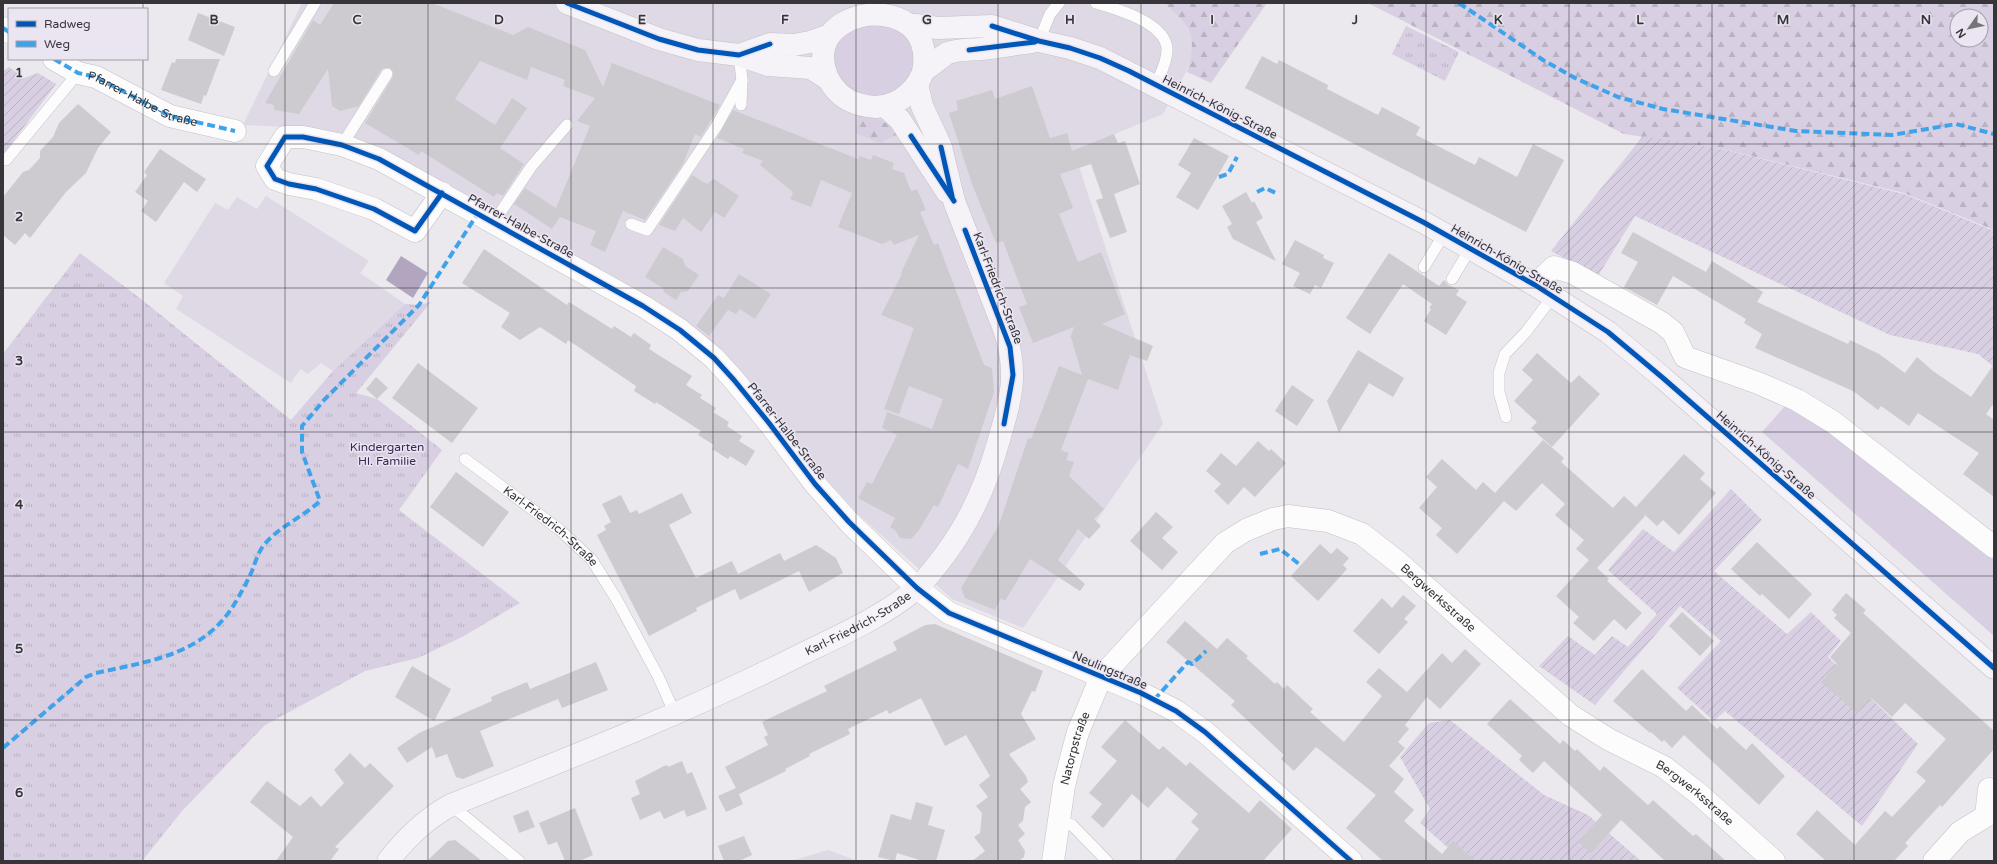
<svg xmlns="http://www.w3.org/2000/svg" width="1997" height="864" font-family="'Varela Round',sans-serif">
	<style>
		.built { fill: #dfd9e6 }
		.grass { fill: #d8cfe2 }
		.forest { fill: url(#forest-firs); fill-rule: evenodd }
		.park { fill: url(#park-tufts) }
		.garden { fill: url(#garden-furrows) }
		.water { fill: #b1a5bf }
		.building { fill: #cdcbcf }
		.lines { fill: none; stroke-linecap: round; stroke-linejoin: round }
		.lane-casing { stroke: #c4c2c6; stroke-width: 12 }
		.street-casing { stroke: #c4c2c6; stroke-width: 23 }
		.secondary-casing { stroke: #c4c2c6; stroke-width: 23 }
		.lane { stroke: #fcfcfc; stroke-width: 11 }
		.street { stroke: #fcfcfc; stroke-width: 22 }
		.secondary { stroke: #f6f3f8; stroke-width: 22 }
		.quiet { stroke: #3fa3ec; stroke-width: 4; stroke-dasharray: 8 4; stroke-linecap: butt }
		.cycleway-casing { stroke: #eae5f1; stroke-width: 8 }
		.cycleway { stroke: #0057b8; stroke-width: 5 }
		.grid { fill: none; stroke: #373539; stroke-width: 1; stroke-opacity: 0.55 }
		.labels { text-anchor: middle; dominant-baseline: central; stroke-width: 3; stroke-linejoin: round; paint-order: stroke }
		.street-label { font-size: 12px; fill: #373539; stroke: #eae5f1 }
		.park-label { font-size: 12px; fill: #3f2755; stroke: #eae5f1 }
		.grid-label { font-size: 13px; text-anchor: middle; font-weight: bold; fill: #373539; stroke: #eae5f1; stroke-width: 3; stroke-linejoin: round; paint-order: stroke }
	</style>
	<defs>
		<pattern id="forest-firs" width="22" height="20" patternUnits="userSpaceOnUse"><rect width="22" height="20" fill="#d8cfe2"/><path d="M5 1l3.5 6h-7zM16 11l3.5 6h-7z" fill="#bab2c3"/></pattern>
		<pattern id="park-tufts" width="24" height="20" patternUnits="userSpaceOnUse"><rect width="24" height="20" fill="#d8cfe2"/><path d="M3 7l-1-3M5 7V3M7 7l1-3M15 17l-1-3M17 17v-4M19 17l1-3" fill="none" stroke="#bab2c3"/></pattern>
		<pattern id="garden-furrows" width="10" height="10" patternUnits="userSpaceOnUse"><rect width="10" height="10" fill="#d8cfe2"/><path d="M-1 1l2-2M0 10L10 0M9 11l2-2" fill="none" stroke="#bab2c3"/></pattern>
	</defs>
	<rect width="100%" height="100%" fill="#ebe8ee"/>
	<g class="built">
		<polygon points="302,3 1164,3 1180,16 1193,39 1193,53 1186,72 1163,114 1074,151 1163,424 1023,628 952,599 857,513 803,453 641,294 470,196 374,148 306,128 243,125"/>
		<polygon points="266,196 369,261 360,273 405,304 333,371 321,363 308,374 300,369 291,383 176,309 183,296 164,283 215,203 228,210 237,197 257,209"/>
		<polygon points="828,850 858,861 791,861"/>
	</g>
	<g class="grass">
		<polygon points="855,20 905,29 916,59 910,80 883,98 852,92 837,76 832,55 839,34"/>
		<polygon points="1786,405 1806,415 1994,559 1994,636 1762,432"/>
	</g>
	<g class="forest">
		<path d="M1164 3H1267L1211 83 1187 72C1198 37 1191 26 1164 3Z"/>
		<path d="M1368 3H1994V230L1904 193 1718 148 1624 134ZM1957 16H1981V40H1957Z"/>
		<polygon points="858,115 881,120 900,133 880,143 856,133"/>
	</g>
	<g class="park">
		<polygon points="1406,26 1459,52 1445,81 1392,54"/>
		<polygon points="80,253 141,299 291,420 333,371 405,304 419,305 431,302 356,393 377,399 442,450 399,510 520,603 462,637 418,658 365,671 265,725 182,811 142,861 3,861 3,354"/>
	</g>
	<g class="garden">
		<polygon points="9,67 24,78 38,73 56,84 3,155 3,71"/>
		<polygon points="1643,136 1717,148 1904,194 1994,231 1994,367 1978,354 1890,335 1635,216 1598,276 1551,251"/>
		<polygon points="1731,489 1762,520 1714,571 1787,634 1811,612 1841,641 1828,657 1918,744 1862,826 1725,711 1714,721 1677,688 1721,641 1680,606 1595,705 1539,666 1568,636 1595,655 1612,636 1628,647 1657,614 1608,570 1643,529 1674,552"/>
		<polygon points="1450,720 1544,795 1588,815 1641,861 1463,861 1420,823 1430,809 1400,757 1429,723"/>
	</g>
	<polygon class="water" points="401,256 428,273 413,298 386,280"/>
	<g class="building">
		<polygon points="334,3 432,3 513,35 528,27 585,50 603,87 612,63 720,105 701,137 695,134 683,164 645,220 623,211 605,252 590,245 596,231 560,217 552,229 514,204 525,188 556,208 590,126 577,121 595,98 563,86 565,80 531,67 527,80 480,61 455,99 495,125 512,98 527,108 500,148 524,164 503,196 497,193 494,197 421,151 419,155 365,123 393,77 393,71 390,68 384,68 381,70 359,106 340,111 332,106 328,69 299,114 274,110 274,105 265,103 313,20 320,25"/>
		<polygon points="198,13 235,27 224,56 188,40"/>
		<polygon points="1262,56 1277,64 1279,60 1328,85 1327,89 1378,115 1382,107 1420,127 1416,135 1475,165 1479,157 1517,177 1533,144 1564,160 1526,232 1245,88"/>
		<polygon points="176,59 220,59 206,96 204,95 201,104 161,90 172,62 175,63"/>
		<polygon points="1032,86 1050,138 1067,133 1072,151 1114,134 1118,143 1125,141 1140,184 1114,194 1127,232 1110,238 1096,200 1103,198 1091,164 1060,174 1073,208 1059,214 1078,262 1101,252 1125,314 1102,324 1153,346 1147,361 1130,355 1118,390 1088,379 1061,450 1069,453 1066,460 1074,462 1069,476 1104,509 1094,519 1101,526 1089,539 1078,529 1058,560 1085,584 1080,591 1030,559 1005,601 1001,598 995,610 965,598 961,588 999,525 1028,438 1031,439 1059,366 1082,375 1071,337 1070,338 1074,327 1033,343 1019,307 1027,304 1003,241 996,243 972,184 949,113 958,110 956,101 992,90 995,99"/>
		<polygon points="78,104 111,132 98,148 86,173 66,192 30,238 25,233 15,245 3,235 3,197 23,172 29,170 40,158 40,151 53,137 59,123"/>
		<polygon points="733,110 858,159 860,156 871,160 873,155 894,163 892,169 904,173 911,191 917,189 926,210 920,212 934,245 938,243 984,365 992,368 994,392 968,469 958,464 938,507 934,505 919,530 911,539 900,538 895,530 890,527 895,518 858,498 867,482 872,484 897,435 882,428 887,412 932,429 943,399 909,386 899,414 884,409 914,328 881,315 902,274 901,273 919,235 894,245 891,240 882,244 838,227 852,193 821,180 811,207 790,199 793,192 760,165 763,161 742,153 744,149 717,138"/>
		<polygon points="1194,138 1229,156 1198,210 1176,197 1191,173 1178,165"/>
		<polygon points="160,149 206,179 197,192 184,182 156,222 141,211 148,201 135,192 147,175 144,172"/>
		<polygon points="692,175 707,184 714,179 739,196 724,218 715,212 701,232 683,218 675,231 659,225"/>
		<polygon points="1246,192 1252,203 1254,201 1263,218 1256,222 1276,261 1233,239 1227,227 1232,224 1222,206"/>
		<polygon points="1633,232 1706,272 1712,261 1763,292 1757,302 1848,344 1850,340 1879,354 1905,373 1917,357 1933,371 1971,397 1994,364 1994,403 1986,414 1994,420 1994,497 1963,474 1979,453 1918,413 1909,426 1881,406 1878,410 1853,391 1755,348 1762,334 1744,323 1746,319 1673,276 1657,305 1624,287 1638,262 1621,253"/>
		<polygon points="1295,240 1324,255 1323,258 1334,263 1321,288 1315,285 1310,294 1293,286 1300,273 1282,264"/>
		<polygon points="663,247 683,259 685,266 699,275 688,291 681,292 676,300 664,292 663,288 645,277"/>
		<polygon points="484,249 567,305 569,302 612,329 614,326 631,337 634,333 651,345 649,349 692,376 686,385 702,395 700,398 716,408 713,412 729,422 727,426 742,436 739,441 755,451 746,466 730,456 728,459 712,449 714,445 698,435 701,431 656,402 655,404 634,391 636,386 568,340 566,344 540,327 520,340 501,327 510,313 462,283"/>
		<polygon points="1389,253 1439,286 1444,280 1448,285 1459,290 1456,295 1467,302 1446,335 1424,321 1431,309 1429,308 1432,304 1403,284 1370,334 1346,318"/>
		<polygon points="739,274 771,294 755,319 740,309 736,314 728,310 709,336 696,326 718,295 724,298"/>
		<polygon points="1358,350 1404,378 1393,397 1369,383 1339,433 1327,401"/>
		<polygon points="1537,353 1571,383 1579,375 1600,394 1552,447 1531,428 1537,422 1514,401 1533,380 1522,370"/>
		<polygon points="418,363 478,408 452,443 392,398"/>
		<polygon points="376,377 388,388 377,399 366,389"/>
		<polygon points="1292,385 1314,400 1297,426 1275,411"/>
		<polygon points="1543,440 1564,458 1561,462 1613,508 1624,496 1636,507 1684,454 1705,473 1700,479 1716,493 1679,535 1663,520 1657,526 1644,514 1645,516 1597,568 1609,579 1607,581 1642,613 1626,630 1614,619 1594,641 1573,623 1579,617 1556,596 1589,560 1576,549 1584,540 1555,515 1565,504 1542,483 1516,511 1504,501 1457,554 1436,535 1442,528 1419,508 1437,487 1426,477 1442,459 1476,490 1483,482 1495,493"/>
		<polygon points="1258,441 1269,451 1271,449 1286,463 1255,497 1244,487 1228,505 1214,491 1221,484 1206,471 1221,453 1236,466"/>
		<polygon points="456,472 509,512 483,547 430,507"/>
		<polygon points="682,493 692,513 669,525 696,578 732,561 738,574 780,553 784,561 816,545 836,558 843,573 809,592 799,571 740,600 735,589 696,608 697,611 649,636 597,535 606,530 604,526 611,522 602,504 621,495 630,513 637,510 639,514"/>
		<polygon points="1156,512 1173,527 1162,538 1178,552 1162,570 1130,541"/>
		<polygon points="1757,542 1812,594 1789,619 1762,594 1760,596 1731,569"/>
		<polygon points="1320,544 1331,554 1337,548 1349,558 1343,565 1347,569 1318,601 1291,576"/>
		<polygon points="1846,593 1866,610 1863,613 1994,731 1994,749 1942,807 1940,805 1905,843 1908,846 1894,861 1826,861 1796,834 1817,810 1855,845 1885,811 1892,817 1926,781 1916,772 1946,739 1905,703 1892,717 1871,698 1857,713 1821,682 1837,664 1830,657 1851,633 1834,618 1837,615 1832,610"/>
		<polygon points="1403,595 1416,606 1404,619 1408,622 1379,654 1353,631 1382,598 1392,608"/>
		<polygon points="1682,612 1714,641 1700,656 1669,626"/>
		<polygon points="1185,621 1217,649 1227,638 1248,656 1246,658 1275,684 1277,682 1284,689 1287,685 1313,709 1310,712 1344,742 1382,696 1366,682 1379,668 1407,692 1442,653 1452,663 1465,649 1481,664 1440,709 1427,697 1405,725 1409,729 1398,742 1405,748 1389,766 1404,779 1394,792 1414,810 1404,821 1442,854 1453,841 1476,861 1383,861 1346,828 1376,795 1316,747 1294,771 1281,759 1284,755 1231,705 1235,701 1166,642"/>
		<polygon points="935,624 1043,671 1035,692 1032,691 1021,714 1036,739 1009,754 1026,776 1028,782 1020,789 1031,802 1025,807 1023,821 1018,825 1025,834 1018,840 1025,851 1024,857 1019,861 972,861 985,851 974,837 980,833 982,813 976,806 988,797 979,785 990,776 966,735 945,746 921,698 889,714 887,710 848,729 850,734 809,754 810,756 785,769 786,771 739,794 743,804 726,812 718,796 736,788 725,767 768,745 764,737 768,735 762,722 827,691 824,686 897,650 893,642 925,625"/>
		<polygon points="596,662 608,690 562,708 558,699 480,731 494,766 463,779 456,777 447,754 436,758 432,747 407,763 397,748 419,733 492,701 491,697 527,682 530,689"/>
		<polygon points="412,666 451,689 434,721 395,697"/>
		<polygon points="1642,669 1686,711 1692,705 1717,729 1720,726 1746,750 1752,743 1785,776 1759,805 1684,735 1672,748 1664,740 1662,742 1651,732 1650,733 1613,701"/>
		<polygon points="1510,699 1560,744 1563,740 1575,751 1577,749 1600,771 1604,766 1648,805 1653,800 1693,836 1696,834 1726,861 1665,861 1621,820 1591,853 1578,842 1602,815 1544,761 1533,773 1519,760 1522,756 1487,724"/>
		<polygon points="1125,720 1159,750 1163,746 1186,766 1190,762 1249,813 1260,800 1292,829 1263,861 1174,861 1199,829 1191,822 1198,814 1167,787 1148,808 1132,794 1103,828 1091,817 1102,804 1089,793 1117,761 1101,747"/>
		<polygon points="350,753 365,768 370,763 394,786 335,847 339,849 330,861 276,861 293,837 250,802 267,781 300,806 311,796 321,807 344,783 334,770"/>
		<polygon points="682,761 687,774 692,772 707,809 687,817 684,810 664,819 660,811 640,820 631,798 640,794 635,781 664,766 667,765 668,767"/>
		<polygon points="916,802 933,807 928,825 945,830 936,861 923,861 897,853 895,861 878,857 891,814 911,820"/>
		<polygon points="575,808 593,855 579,861 565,861 557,842 548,845 539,823"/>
		<polygon points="528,810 535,827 519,833 513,816"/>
		<polygon points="744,836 752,855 739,861 724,861 718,846"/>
		<polygon points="455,840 482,861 427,861 448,841"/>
	</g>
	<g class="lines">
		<defs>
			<g id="lane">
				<path d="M1096 3C1117 9 1167 23 1167 50 1167 61 1160 76 1155 86"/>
				<polyline points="1039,41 1050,14 1059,3"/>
				<polyline points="739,55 742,80 741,105"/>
				<polyline points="274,71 315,3"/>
				<polyline points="342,145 387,74"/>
				<polyline points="6,160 78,73"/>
				<polyline points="494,222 531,167 567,125"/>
				<polyline points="631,224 647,230 716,127 742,80"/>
				<polyline points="1424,267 1444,234"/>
				<polyline points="1452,279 1470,249"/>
				<polyline points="1506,417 1499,392 1499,373 1505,354 1526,332 1553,296"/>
				<path id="s1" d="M465 459 560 530 592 560 617 600 658 676 675 714"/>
				<polyline points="451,805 519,861"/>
				<polyline points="1058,822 1072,825 1107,861"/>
			</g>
			<g id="street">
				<polyline points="3,28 9,32"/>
				<polyline points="54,59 78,73 96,77 170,116 235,131"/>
				<polyline points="442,193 415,231 374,209 316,189 289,184 275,179 267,166 285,137 303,137 342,145 379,159 643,306 680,330 714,358 734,380 769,423 815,484 849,522 917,588 949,613 1141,693 1176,711 1205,732 1351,861"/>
				<polyline points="1535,285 1554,267 1573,273 1662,323 1673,332 1685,357 1758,383 1797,400 1833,422 1994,547"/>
				<path id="s2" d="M1053 861 1064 786 1071 758 1078 732 1101 677 1225 543 1246 530 1273 519 1288 516 1328 521 1362 534 1399 563 1570 715 1608 739 1664 767 1699 794 1774 861"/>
				<polyline points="1934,861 1960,832 1986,816 1989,789"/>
			</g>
			<g id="secondary">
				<polyline points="567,3 659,39 698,50 739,55 768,65 811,68 828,79"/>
				<polyline points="915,25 938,28 992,26 1039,41 1070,48 1100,58 1423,222 1535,285 1608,332 1663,378 1994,668"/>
				<polyline points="739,55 770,44 794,45 810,42 827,36"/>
				<path d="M923 72C937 0 836 0 824 48 821 63 826 79 836 90 844 100 855 104 867 106 886 110 906 100 917 84 920 80 921 75 924 71 928 67 934 64 938 60 941 58 945 54 948 53 958 49 971 50 981 49 998 47 1015 44 1032 42"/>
				<polyline points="885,106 900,120 947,192"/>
				<path id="s3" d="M388 861C406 838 425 819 451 805 569 758 688 712 802 654 839 636 886 615 917 588 923 583 928 576 933 570 965 532 985 490 998 443 1011 399 1019 373 1004 329L954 201 941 147 922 106 917 84"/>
			</g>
		</defs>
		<use href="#lane" class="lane-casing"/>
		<use href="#street" class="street-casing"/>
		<use href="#secondary" class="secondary-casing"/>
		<use href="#lane" class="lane"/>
		<use href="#street" class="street"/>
		<use href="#secondary" class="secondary"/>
		<g class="quiet">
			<polyline points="1459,3 1543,60 1575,78 1618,97 1663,109 1796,131 1892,135 1956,124 1994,134"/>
			<polyline points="3,28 9,32"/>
			<path id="s4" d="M54 59 78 73 96 77 170 116 235 131"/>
			<polyline points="1219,177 1228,174 1237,157"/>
			<polyline points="1257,192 1265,188 1278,194"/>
			<polyline points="1260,554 1280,549 1299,564"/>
			<polyline points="1154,700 1188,662 1192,664 1206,651"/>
			<path d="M3 748 86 677 96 673C150 661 204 655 235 603 241 593 247 582 252 571 255 563 258 553 263 546 278 527 303 517 320 501L302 452V426L325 399 419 305 478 213"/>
		</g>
		<defs>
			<g id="cycleway">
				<polyline points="567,3 659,39 698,50 739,55 770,44"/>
				<polyline points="992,26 1039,41 1070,48 1100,58 1129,71 1423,222 1535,285 1608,332 1663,378 1994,668"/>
				<polyline points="969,50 1035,42"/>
				<polyline points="911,136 954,201"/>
				<polyline points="941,147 952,196"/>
				<polyline points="442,193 415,231 374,209 316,189 289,184 275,179 267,166 285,137 303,137 342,145 379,159 643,306 680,330 714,358 734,380 769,423 815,484 849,522 917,588 949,613 1141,693 1176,711 1205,732 1351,861"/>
				<polyline points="965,230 1010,347 1013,375 1004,424"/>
			</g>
		</defs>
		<use href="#cycleway" class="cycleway-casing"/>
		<use href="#cycleway" class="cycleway"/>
	</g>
	<path class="grid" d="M143 3V9M285 3V861M428 3V861M571 3V861M713 3V861M856 3V861M998 3V861M1141 3V861M1284 3V861M1426 3V861M1569 3V861M1712 3V861M1854 3V861M143 59V861M3 144H1994M3 288H1994M3 432H1994M3 576H1994M3 720H1994"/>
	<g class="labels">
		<g class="street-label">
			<text stroke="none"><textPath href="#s4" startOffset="98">Pfarrer-Halbe-Straße</textPath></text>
			<text transform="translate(1220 107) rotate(27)">Heinrich-König-Straße</text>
			<text transform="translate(521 226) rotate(29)">Pfarrer-Halbe-Straße</text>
			<text transform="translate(1507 259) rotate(30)">Heinrich-König-Straße</text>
			<text transform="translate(998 288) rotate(69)">Karl-Friedrich-Straße</text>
			<text transform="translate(787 431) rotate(52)">Pfarrer-Halbe-Straße</text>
			<text transform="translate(1766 455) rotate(41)">Heinrich-König-Straße</text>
			<text stroke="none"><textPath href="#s1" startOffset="109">Karl-Friedrich-Straße</textPath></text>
			<text stroke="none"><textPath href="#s2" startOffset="619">Bergwerksstraße</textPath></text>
			<text stroke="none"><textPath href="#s3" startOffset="531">Karl-Friedrich-Straße</textPath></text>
			<text transform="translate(1110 670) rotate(23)">Neulingstraße</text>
			<text stroke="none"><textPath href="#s2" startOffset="115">Natorpstraße</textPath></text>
			<text stroke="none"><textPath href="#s2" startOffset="943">Bergwerksstraße</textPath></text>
		</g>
		<g class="park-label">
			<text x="387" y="447">Kindergarten<tspan x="387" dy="14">Hl. Familie</tspan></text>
		</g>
	</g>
	<g class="grid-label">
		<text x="214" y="24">B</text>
		<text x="357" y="24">C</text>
		<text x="499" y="24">D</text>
		<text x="642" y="24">E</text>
		<text x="785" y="24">F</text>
		<text x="927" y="24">G</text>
		<text x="1070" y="24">H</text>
		<text x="1212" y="24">I</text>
		<text x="1355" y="24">J</text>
		<text x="1498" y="24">K</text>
		<text x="1640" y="24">L</text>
		<text x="1783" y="24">M</text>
		<text x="1926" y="24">N</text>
		<text x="19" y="77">1</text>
		<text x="19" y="221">2</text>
		<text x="19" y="365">3</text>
		<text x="19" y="509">4</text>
		<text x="19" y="653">5</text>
		<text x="19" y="797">6</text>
	</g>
	<rect width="1997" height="864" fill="none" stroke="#373539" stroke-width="8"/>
	<rect x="8" y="8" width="140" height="52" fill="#eae5f1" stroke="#a29fa7"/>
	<rect x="16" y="21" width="20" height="6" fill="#0057b8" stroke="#a29fa7"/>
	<text x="44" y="28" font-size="12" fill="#373539">Radweg</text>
	<rect x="16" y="41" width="20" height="6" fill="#3fa3ec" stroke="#a29fa7"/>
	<text x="44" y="48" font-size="12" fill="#373539">Weg</text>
	<g transform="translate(1969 28) rotate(237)"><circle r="19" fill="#eae5f1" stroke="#a29fa7"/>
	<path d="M0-3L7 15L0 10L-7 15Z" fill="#767478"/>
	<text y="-6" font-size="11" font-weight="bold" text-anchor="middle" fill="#373539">N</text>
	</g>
</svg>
